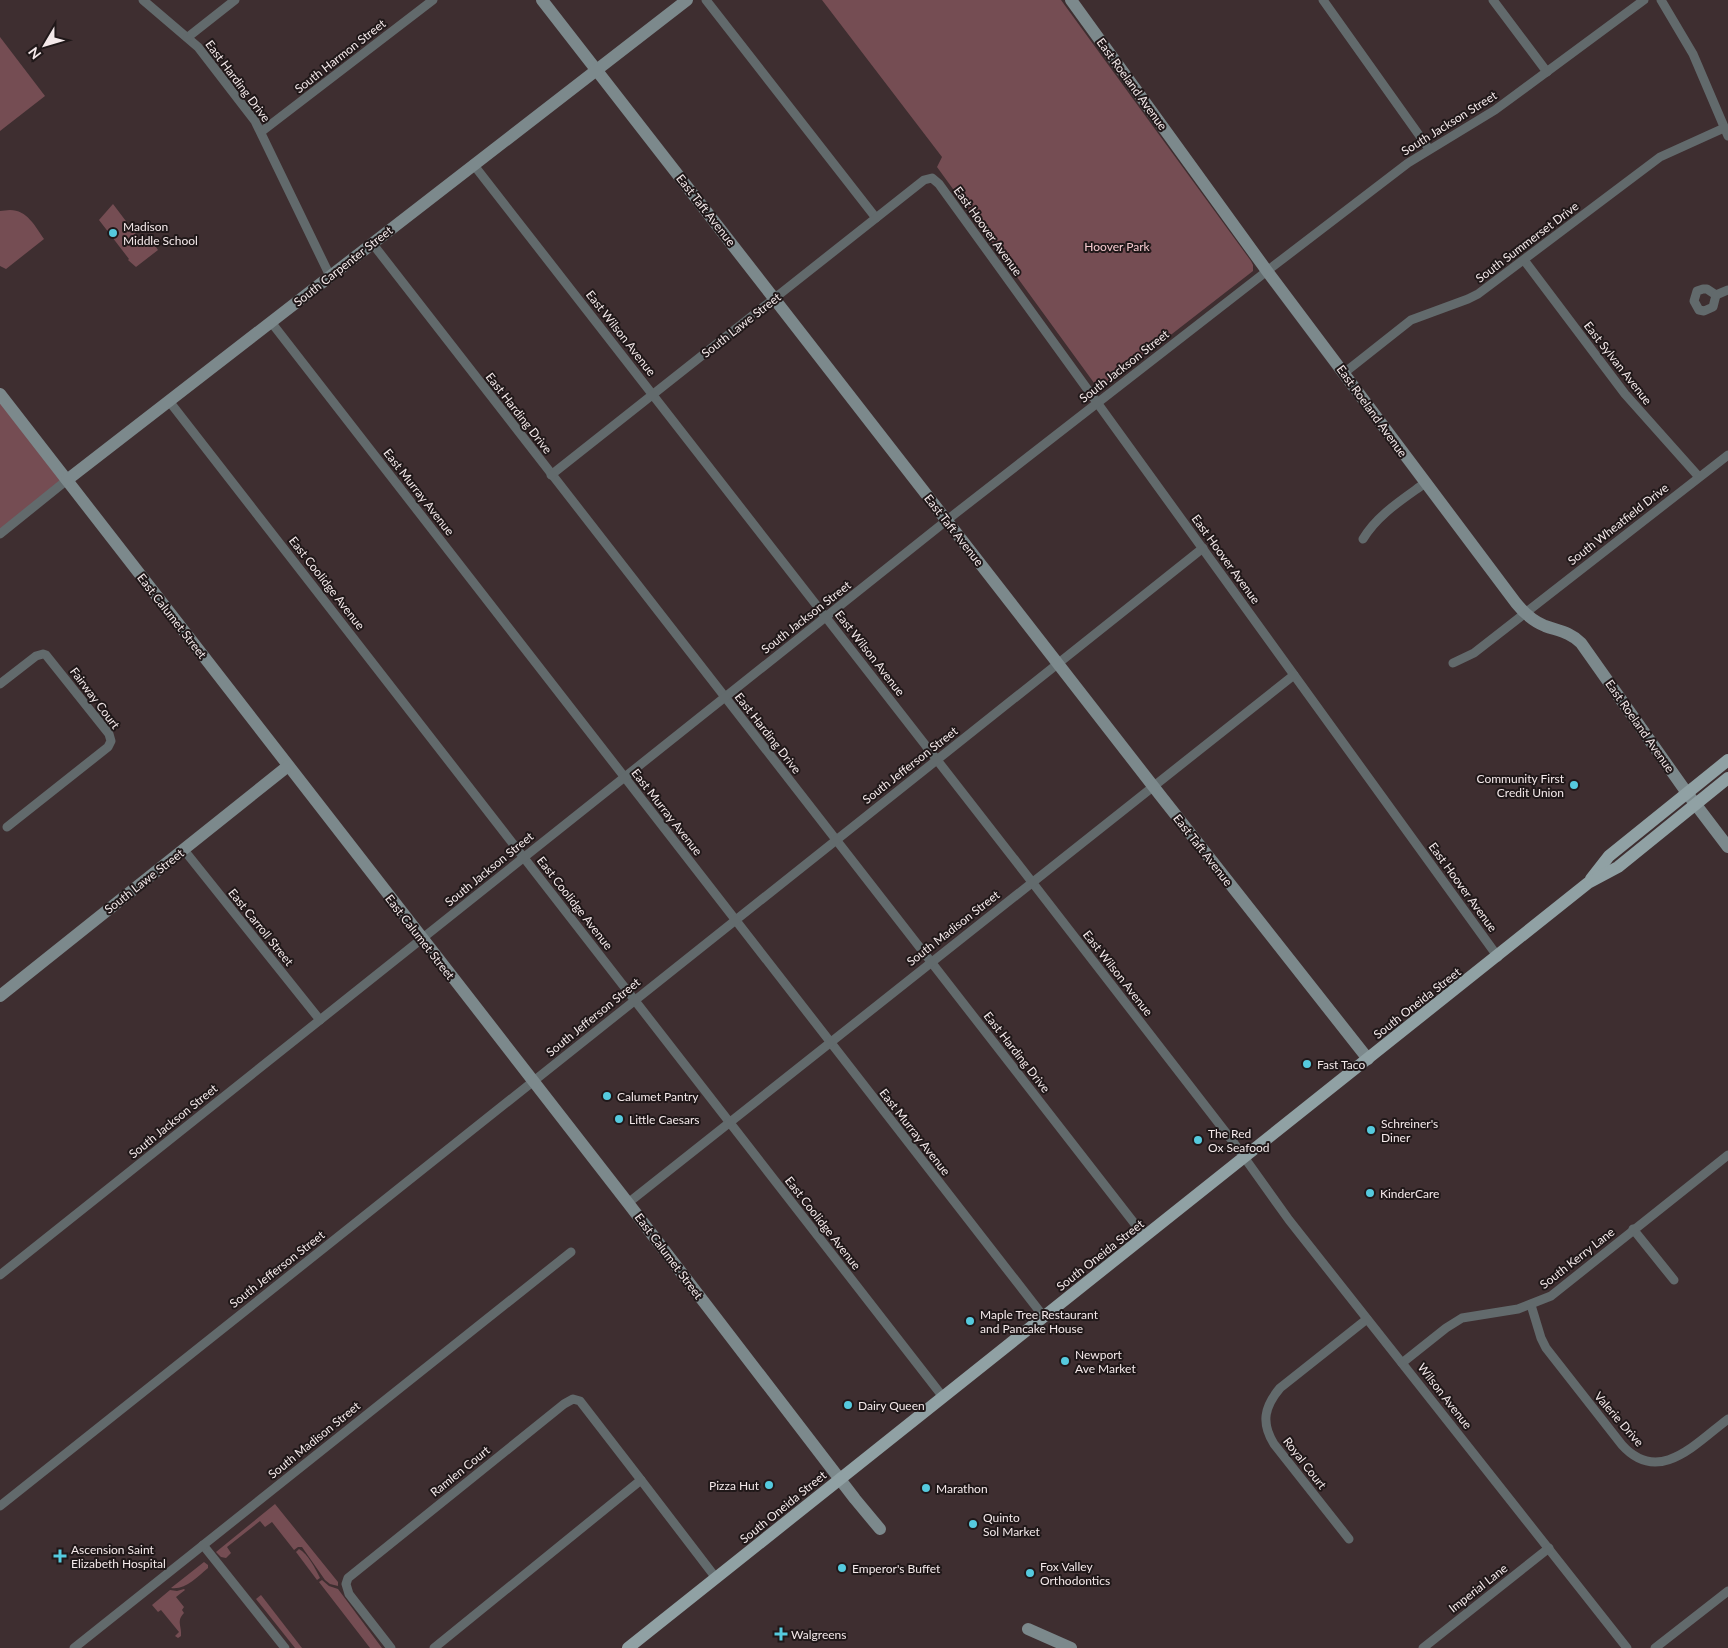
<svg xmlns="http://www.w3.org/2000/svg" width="1728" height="1648" font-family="Lato,sans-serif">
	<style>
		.green { fill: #754d53 }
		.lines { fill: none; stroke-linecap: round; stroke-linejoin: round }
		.street { stroke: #626a6c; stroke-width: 9 }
		.secondary { stroke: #7c898c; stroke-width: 12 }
		.primary { stroke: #90a1a4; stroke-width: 12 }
		.poi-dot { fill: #55cade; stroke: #201819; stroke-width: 2 }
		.labels { text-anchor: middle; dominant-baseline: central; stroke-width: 4; stroke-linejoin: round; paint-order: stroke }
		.street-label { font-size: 12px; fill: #f4e9ea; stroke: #201819 }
		.poi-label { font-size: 12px; fill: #f4e9ea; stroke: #201819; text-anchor: start }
		.park-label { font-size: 12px; fill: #f7cbd0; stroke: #201819 }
	</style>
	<rect width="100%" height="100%" fill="#3e2e30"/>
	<g class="green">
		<polygon points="822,0 1061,0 1251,261 1253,265 1253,271 1105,386 1102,388 1097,387 937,167 942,157"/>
		<polygon points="0,37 45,96 0,131"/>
		<polygon points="113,204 144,245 154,244 158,250 136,267 128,260 129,259 99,220"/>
		<path d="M10 210C27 210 35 226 44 239L6 269 0 266V211Z"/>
		<polygon points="0,394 67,480 0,534"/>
		<polygon points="275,1504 338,1582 338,1586 330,1584 325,1580 302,1547 298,1547 294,1550 272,1522 265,1527 260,1521 227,1547 231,1553 226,1558 221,1557 216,1552"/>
		<path d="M299 1549C308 1554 315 1568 320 1578L317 1580 296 1552Z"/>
		<path d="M204 1562 208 1565V1568C197 1577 186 1590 171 1588Z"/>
		<polygon points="322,1580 329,1586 338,1589 382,1648 370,1648 319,1582"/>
		<path d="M184 1589 185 1590 176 1597 184 1607 182 1610 184 1613C176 1621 182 1626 181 1636L178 1638 175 1636 179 1632 161 1610 158 1612 152 1605 170 1590 177 1591Z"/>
		<polygon points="261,1595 302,1648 295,1648 256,1599"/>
	</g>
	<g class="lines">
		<g class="street">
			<polyline points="143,0 198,47 255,121 330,276"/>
			<polyline points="706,0 876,218"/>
			<polyline points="1323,0 1429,149"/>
			<polyline points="1493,0 1547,72"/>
			<polyline points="1661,0 1693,54 1728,136"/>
			<polyline points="188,37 235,0"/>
			<polyline points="261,132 433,0"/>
			<polyline points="473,164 1032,882 1234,1143 1289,1220 1627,1648"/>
			<polyline points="372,243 1145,1237"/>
			<polyline points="1524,260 1625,394 1699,477"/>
			<polygon points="1703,289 1707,289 1716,295 1713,307 1704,311 1699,310 1694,301 1697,291"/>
			<polyline points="1716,295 1728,290"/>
			<polyline points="271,322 1044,1317"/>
			<polyline points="1344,373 1411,320 1468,299 1478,294 1660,157 1724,128"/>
			<polyline points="169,401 943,1397"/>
			<polyline points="551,475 924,180 932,178 939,184 1498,957"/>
			<polyline points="0,534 67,480"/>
			<path d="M1363 539C1377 515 1403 499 1425 483"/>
			<polyline points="1453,663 1474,653 1728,455"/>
			<polyline points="0,684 36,656 43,654 46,655 109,734 111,741 108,747 7,827"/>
			<polyline points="184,850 320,1020"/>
			<polyline points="628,1203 1294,675"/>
			<polyline points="1633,1229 1674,1280"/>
			<polyline points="0,1275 956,513 1267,271 1408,163 1495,110 1644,0"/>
			<path d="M1531 1305 1541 1338 1546 1348 1622 1445C1659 1486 1696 1443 1728 1419"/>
			<polyline points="1402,1363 1446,1328 1462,1318 1518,1309 1551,1296 1728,1155"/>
			<polyline points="641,1480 716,1578"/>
			<polyline points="0,1506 1203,548"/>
			<path d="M1349 1539 1274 1444C1261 1423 1264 1407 1280 1388L1367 1319"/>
			<polyline points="203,1545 285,1648"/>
			<polyline points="74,1648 571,1252"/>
			<polyline points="391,1648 349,1594 346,1584 348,1578 564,1404 573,1399 580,1401 641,1480 434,1648"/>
			<polyline points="1423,1648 1549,1548"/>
			<polyline points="1655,1648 1728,1591"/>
		</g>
		<g class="secondary">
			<polyline points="542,0 1160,795 1368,1059"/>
			<path d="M1071 0 1267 271 1516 603C1524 613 1533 621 1545 626 1559 631 1570 632 1581 643L1687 793 1728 847"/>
			<polyline points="0,394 628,1203 855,1499 880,1529"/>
			<polyline points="67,480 687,0"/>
			<polyline points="0,996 288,766"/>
			<polyline points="1028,1629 1071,1648"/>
		</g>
		<g class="primary">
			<polyline points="1591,879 1609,856 1728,760"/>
			<polyline points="628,1648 1588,883 1618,867 1728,778"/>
		</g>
	</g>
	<g class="poi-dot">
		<circle cx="113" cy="233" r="5"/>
		<circle cx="1574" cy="785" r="5"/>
		<circle cx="1307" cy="1064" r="5"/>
		<circle cx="607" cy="1096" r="5"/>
		<circle cx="619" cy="1119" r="5"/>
		<circle cx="1371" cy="1130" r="5"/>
		<circle cx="1198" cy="1140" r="5"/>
		<circle cx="1370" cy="1193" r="5"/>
		<circle cx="970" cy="1321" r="5"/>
		<circle cx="1065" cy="1361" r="5"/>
		<circle cx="848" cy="1405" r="5"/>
		<circle cx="769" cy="1485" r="5"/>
		<circle cx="926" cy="1488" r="5"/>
		<circle cx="973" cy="1524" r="5"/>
		<path d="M57.5 1548.5h5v5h5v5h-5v5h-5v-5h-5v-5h5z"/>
		<circle cx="842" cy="1568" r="5"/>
		<circle cx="1030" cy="1573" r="5"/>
		<path d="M778.5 1626.5h5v5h5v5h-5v5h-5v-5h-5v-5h5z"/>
	</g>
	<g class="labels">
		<g class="street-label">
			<text transform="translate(340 56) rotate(-38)">South Harmon Street</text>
			<text transform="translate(238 81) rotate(53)">East Harding Drive</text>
			<text transform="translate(1132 84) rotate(54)">East Roeland Avenue</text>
			<text transform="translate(1449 123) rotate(-32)">South Jackson Street</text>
			<text transform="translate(706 210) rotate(52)">East Taft Avenue</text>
			<text transform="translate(988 231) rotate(54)">East Hoover Avenue</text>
			<text transform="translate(1527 242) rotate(-37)">South Summerset Drive</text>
			<text transform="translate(343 266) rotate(-38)">South Carpenter Street</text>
			<text transform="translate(741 325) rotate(-38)">South Lawe Street</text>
			<text transform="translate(621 333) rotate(52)">East Wilson Avenue</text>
			<text transform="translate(1618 363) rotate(52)">East Sylvan Avenue</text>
			<text transform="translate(1124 366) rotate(-38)">South Jackson Street</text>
			<text transform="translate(1372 411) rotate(54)">East Roeland Avenue</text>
			<text transform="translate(519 413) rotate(52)">East Harding Drive</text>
			<text transform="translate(419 492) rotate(52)">East Murray Avenue</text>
			<text transform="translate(1618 524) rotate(-38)">South Wheatfield Drive</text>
			<text transform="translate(954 530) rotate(52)">East Taft Avenue</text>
			<text transform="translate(1226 559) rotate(54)">East Hoover Avenue</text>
			<text transform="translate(327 583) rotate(52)">East Coolidge Avenue</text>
			<text transform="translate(172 616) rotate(52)">East Calumet Street</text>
			<text transform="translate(806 617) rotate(-38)">South Jackson Street</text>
			<text transform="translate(870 653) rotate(52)">East Wilson Avenue</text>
			<text transform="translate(95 698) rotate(53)">Fairway Court</text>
			<text transform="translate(1640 726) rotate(55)">East Roeland Avenue</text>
			<text transform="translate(768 733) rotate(52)">East Harding Drive</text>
			<text transform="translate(910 765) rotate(-38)">South Jefferson Street</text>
			<text transform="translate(667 812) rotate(52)">East Murray Avenue</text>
			<text transform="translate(1203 850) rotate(52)">East Taft Avenue</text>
			<text transform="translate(489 869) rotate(-39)">South Jackson Street</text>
			<text transform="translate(144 881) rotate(-38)">South Lawe Street</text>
			<text transform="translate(1463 887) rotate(54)">East Hoover Avenue</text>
			<text transform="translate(575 903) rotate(52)">East Coolidge Avenue</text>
			<text transform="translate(261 927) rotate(51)">East Carroll Street</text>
			<text transform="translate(953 928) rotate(-38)">South Madison Street</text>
			<text transform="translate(420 937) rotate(52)">East Calumet Street</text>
			<text transform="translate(1118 973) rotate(52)">East Wilson Avenue</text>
			<text transform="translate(1417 1003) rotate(-38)">South Oneida Street</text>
			<text transform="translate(593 1017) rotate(-39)">South Jefferson Street</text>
			<text transform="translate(1017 1052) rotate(52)">East Harding Drive</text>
			<text transform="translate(173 1121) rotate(-39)">South Jackson Street</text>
			<text transform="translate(915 1132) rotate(52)">East Murray Avenue</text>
			<text transform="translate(823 1223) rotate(52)">East Coolidge Avenue</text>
			<text transform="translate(1100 1255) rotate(-38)">South Oneida Street</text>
			<text transform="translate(669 1256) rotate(53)">East Calumet Street</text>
			<text transform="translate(1577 1258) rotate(-38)">South Kerry Lane</text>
			<text transform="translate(277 1269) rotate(-38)">South Jefferson Street</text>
			<text transform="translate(1445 1396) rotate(52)">Wilson Avenue</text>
			<text transform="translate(1619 1419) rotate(49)">Valerie Drive</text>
			<text transform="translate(314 1440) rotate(-39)">South Madison Street</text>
			<text transform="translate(1305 1463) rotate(52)">Royal Court</text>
			<text transform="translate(460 1471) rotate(-39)">Ramlen Court</text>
			<text transform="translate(783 1507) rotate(-39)">South Oneida Street</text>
			<text transform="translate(1478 1588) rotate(-38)">Imperial Lane</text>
		</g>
		<g class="poi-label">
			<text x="123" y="226">Madison<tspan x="123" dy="14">Middle School</tspan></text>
			<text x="1564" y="778" text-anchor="end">Community First<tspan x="1564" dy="14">Credit Union</tspan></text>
			<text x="1317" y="1064">Fast Taco</text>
			<text x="617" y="1096">Calumet Pantry</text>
			<text x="629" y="1119">Little Caesars</text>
			<text x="1381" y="1123">Schreiner's<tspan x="1381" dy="14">Diner</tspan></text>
			<text x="1208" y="1133">The Red<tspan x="1208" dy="14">Ox Seafood</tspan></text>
			<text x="1380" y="1193">KinderCare</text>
			<text x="980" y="1314">Maple Tree Restaurant<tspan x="980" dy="14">and Pancake House</tspan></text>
			<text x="1075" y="1354">Newport<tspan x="1075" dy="14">Ave Market</tspan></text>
			<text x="858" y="1405">Dairy Queen</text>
			<text x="759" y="1485" text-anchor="end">Pizza Hut</text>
			<text x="936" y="1488">Marathon</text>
			<text x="983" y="1517">Quinto<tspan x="983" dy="14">Sol Market</tspan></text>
			<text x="71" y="1549">Ascension Saint<tspan x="71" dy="14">Elizabeth Hospital</tspan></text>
			<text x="1040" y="1566">Fox Valley<tspan x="1040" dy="14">Orthodontics</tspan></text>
			<text x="852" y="1568">Emperor's Buffet</text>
			<text x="791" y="1634">Walgreens</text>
		</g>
		<g class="park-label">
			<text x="1117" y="246">Hoover Park</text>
		</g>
	</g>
	<g transform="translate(45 45) rotate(232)" stroke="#201819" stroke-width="4" paint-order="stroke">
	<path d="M0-4L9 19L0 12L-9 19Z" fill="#f4e9ea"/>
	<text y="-8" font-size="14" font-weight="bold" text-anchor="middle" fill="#f4e9ea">N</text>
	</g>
</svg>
